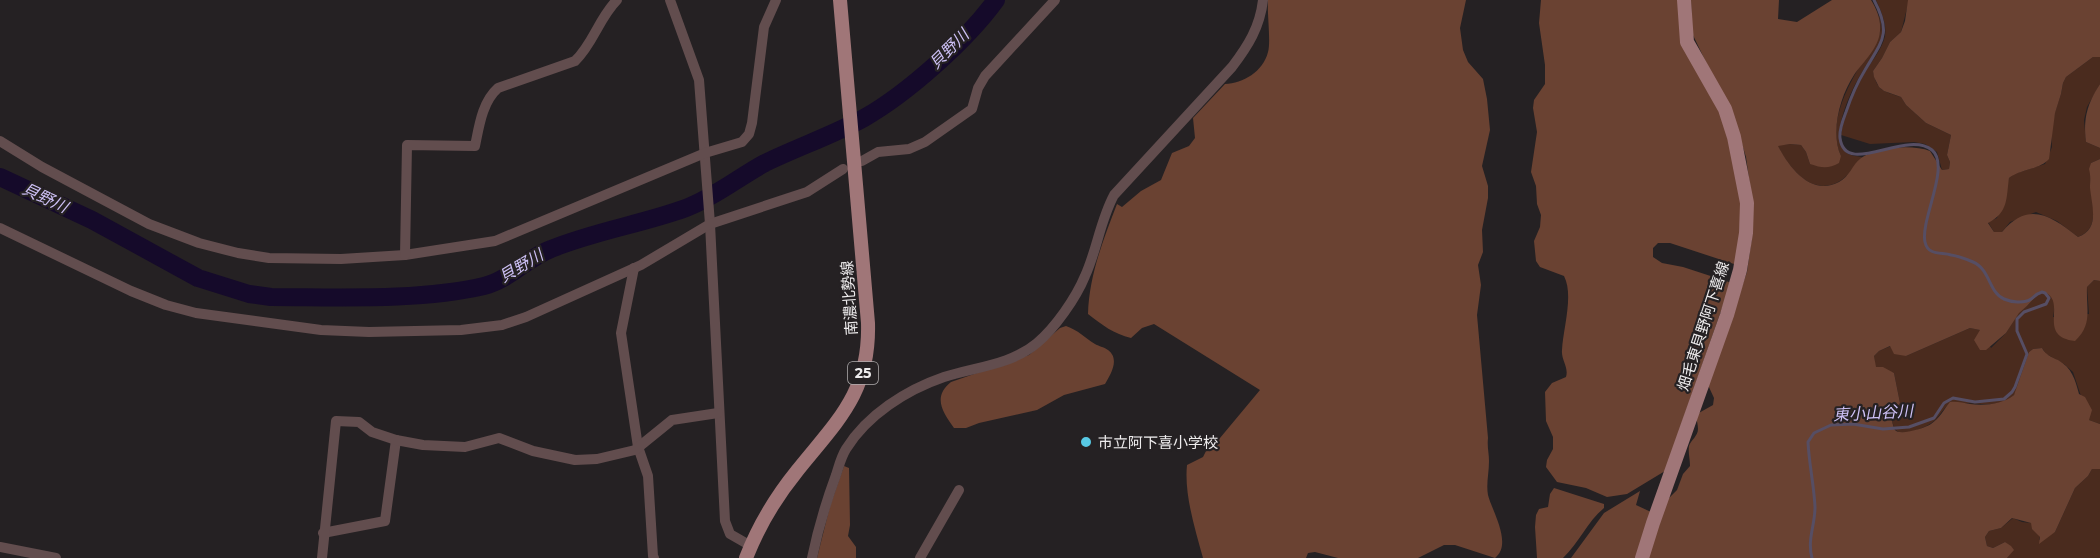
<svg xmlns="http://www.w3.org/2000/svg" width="2100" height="558" font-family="Montserrat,'Noto Sans JP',sans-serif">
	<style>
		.green { fill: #4a2b1e }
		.forest { fill: #6a4232 }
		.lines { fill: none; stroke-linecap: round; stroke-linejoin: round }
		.stream { stroke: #564e64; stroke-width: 3 }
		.river { stroke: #150a2a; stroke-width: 18 }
		.minor { stroke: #624d4e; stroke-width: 10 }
		.major { stroke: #a07678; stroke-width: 14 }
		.poi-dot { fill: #58c9e4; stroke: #252123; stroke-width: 2 }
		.labels { text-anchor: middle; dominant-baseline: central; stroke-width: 4.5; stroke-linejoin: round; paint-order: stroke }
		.shield { fill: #252123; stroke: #b2afb0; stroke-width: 1.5 }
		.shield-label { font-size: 14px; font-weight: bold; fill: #eeeced }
		.street-label { font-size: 15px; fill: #eeeced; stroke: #252123 }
		.poi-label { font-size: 15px; fill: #eeeced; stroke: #252123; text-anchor: start }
		.water-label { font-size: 16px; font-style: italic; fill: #cdc0f5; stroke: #252123 }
	</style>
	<rect width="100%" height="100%" fill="#252123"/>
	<g class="green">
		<path d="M1876 0H1908V4L1901 32 1890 42 1882 58 1873 71C1877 91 1883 91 1901 97L1906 105 1926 123 1951 135 1947 155 1950 162 1949 169 1942 170 1937 152 1925 144 1914 142 1870 144 1841 135C1844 112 1854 88 1867 69 1874 58 1882 49 1885 36 1887 24 1881 11 1876 0Z"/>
		<path d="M1879 14C1882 25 1884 35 1879 46 1876 54 1869 61 1864 69 1853 86 1829 134 1845 151 1849 156 1856 156 1862 157 1854 165 1850 175 1840 181 1811 198 1789 167 1777 145L1790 144 1801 145 1806 152 1810 164 1841 156C1826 124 1849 83 1866 56 1870 49 1878 40 1880 32 1881 27 1879 19 1879 14Z"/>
		<path d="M2093 57H2100V84L2087 107 2084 120 2086 142 2100 148V159L2091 163C2091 171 2090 179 2091 187 2092 206 2100 229 2078 237L2057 221 2036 212 2010 222 2002 232H1994L1988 222 1997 218 2009 178 2014 174 2045 164 2052 147 2051 131 2055 112 2061 94 2063 83 2066 77Z"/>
		<path d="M2094 280 2100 281V424L2089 420 2073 372 2064 364 2046 354 2042 348 2033 349 2029 352C2027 363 2020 389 2013 396 1996 412 1968 398 1949 405 1944 407 1939 417 1934 421 1927 427 1908 435 1899 432 1894 431 1892 421 1891 416L1900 403 1894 373 1875 367 1874 356 1879 351 1891 346 1906 356 1970 328 1981 330 1991 348 2006 333 2019 312 2027 306 2041 291C2055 294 2056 303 2053 317L2089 314 2087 287Z"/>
		<polygon points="2092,469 2100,469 2100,558 2007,558 2013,550 2005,542 1993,548 1987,546 1985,537 1989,531 2001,528 2013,518 2022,522 2031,523 2040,537 2039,540 2055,532 2075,488 2088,476"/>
	</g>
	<g class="forest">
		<path d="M1268 0H1466L1460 28 1463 50 1468 62 1483 79 1487 99 1490 130 1482 166 1488 186V198L1482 230 1483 252 1478 265 1481 285 1477 315 1488 438C1487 447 1489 453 1489 461 1489 473 1486 484 1488 495 1492 511 1513 544 1495 558L1455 545H1444L1418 558H1338L1315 552 1308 553 1306 558H1203C1195 529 1184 494 1187 465L1203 457 1208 447 1220 438 1260 390 1154 324 1142 328 1131 338C1114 334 1102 325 1088 314 1089 276 1103 240 1117 204L1122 207 1141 191 1161 180 1172 153 1189 146 1195 138 1193 118 1225 84C1243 83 1263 72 1268 52 1271 42 1267 14 1268 0Z"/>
		<path d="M1541 0H1680L1681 32 1718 107 1727 132 1742 197 1737 265 1670 243H1658L1653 248V257L1662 263 1683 267 1729 282V288L1665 471 1627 494 1607 497 1586 488 1557 482 1546 467 1547 460 1553 449V437L1546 421 1545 392 1552 383 1566 377C1569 367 1561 360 1562 350 1563 329 1574 295 1564 276L1540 267 1536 261 1534 241 1540 227 1541 215 1537 204 1536 186 1531 172 1537 132 1533 108 1534 100 1545 84V65L1539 23Z"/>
		<path d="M1691 0H1779L1778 19 1797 22 1832 0H1871C1877 10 1881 19 1880 31 1879 48 1863 62 1854 75 1840 96 1830 133 1841 156L1839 163C1828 169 1822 168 1810 164L1806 152 1801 145 1790 144 1778 146C1789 167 1811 197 1839 182 1850 176 1852 165 1861 158 1877 147 1912 144 1930 151L1942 170 1949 169 1950 162 1947 155 1951 135 1926 123 1906 105 1901 97 1884 91 1879 87 1874 77 1873 71 1882 58 1890 42 1901 32 1905 21 1908 0H2100V57H2093L2066 77 2063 83 2061 94 2055 113 2049 159C2039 170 2021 169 2009 178 2006 198 2009 212 1988 223L1994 232H2002C2028 200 2052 216 2078 237 2100 229 2092 207 2090 188 2090 181 2091 177 2089 169L2091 163 2100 159V281L2094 280 2087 287C2086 309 2093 324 2075 341 2034 336 2071 299 2041 291L2027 306 2019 313 2006 333 1986 350H1980L1974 340 1980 330 1970 328 1906 356 1894 354 1890 346 1879 351 1874 356 1876 367H1883L1894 373 1900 403 1891 416C1892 420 1893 427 1895 430 1900 436 1925 428 1931 424 1940 418 1944 409 1950 402 1957 401 1963 403 1970 404 1985 406 2003 404 2014 395L2029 352 2033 349 2042 348C2046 355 2051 357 2058 360 2072 368 2075 379 2079 394L2085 397 2092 410 2089 420 2100 424V469H2092L2088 476 2075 488 2055 532 2039 544 2040 537 2032 529 2031 523 2012 518 2001 528 1989 531 1985 537 1987 546 1993 548 2005 542 2011 546 2014 550 2007 558H1648L1666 501 1677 490 1683 474 1690 466C1690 459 1688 453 1689 446 1691 440 1698 436 1698 429 1698 423 1696 421 1697 414L1713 405 1714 398 1708 385 1747 272 1752 237 1753 207 1746 157 1736 125 1692 33Z"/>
		<path d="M2100 84V148L2086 142C2083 119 2087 104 2100 84Z"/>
		<path d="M1066 326C1078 330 1085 338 1095 344 1098 346 1104 347 1108 350 1120 359 1111 374 1105 384L1064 395 1037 410 979 423 966 428H954C943 413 932 397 951 382L1029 355 1060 328Z"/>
		<polygon points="844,466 849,468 850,525 848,536 856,547 856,558 817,558 830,506"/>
		<path d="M1554 488 1604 504V508C1587 522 1579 543 1563 558H1537L1535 527 1536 515 1539 509 1548 507 1550 494Z"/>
		<polygon points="1640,491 1636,505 1651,512 1636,558 1571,558 1604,513"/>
	</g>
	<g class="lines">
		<path class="stream" d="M1812 558C1807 539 1815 526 1815 507 1814 485 1809 464 1808 442L1814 433 1831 425 1853 424 1883 429 1909 427 1934 418 1944 403 1953 398 1975 402 2004 399 2012 392 2015 387 2027 354 2017 331V319L2024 312 2046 304 2049 298 2045 293 2042 292C2036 294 2035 296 2031 299 2024 304 2011 302 2004 299 1989 293 1990 269 1973 262 1966 259 1959 256 1951 255 1942 252 1928 256 1925 242 1920 220 1951 166 1932 150 1906 129 1845 178 1840 138 1839 129 1843 120 1846 112 1851 97 1857 83 1865 70 1882 41 1892 34 1874 0"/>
		<path class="river" d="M0 177 92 220 198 278 249 294 271 297C337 297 420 301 484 286 509 280 527 258 551 249 595 231 642 224 686 208 715 197 739 177 765 163 798 147 833 135 864 118 908 93 967 40 996 0"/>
		<g class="minor">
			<polyline points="670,0 699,80 710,224 725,521 730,534 751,546"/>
			<polyline points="0,141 42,167 149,224 199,243 238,253 269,258 341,259 405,255 495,241 705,153 742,142 749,134 752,123 764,27 776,0"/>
			<polyline points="862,161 878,152 909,149 925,142 972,109 978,88 985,76 1055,0"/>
			<polyline points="0,228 131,291 166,305 196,313 321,330 369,332 461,330 502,325 526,317 641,265 710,224 807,192 843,169"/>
			<path d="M405 255 407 145 475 146C479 127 482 102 498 88L575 61C593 44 599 18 617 0"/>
			<polyline points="634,268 621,333 638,447 648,476 653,556 654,558"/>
			<polyline points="323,533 385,521 396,440"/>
			<polyline points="0,547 56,558"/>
			<polyline points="322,558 336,421 359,422 372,432 396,440 423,445 465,447 499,438 533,451 575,460 597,459 635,450 672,420 718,413"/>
			<path d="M812 558C818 529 826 502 836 475 839 466 841 457 846 449 867 415 906 390 944 377 975 367 1011 365 1037 343 1055 328 1076 298 1085 276 1097 250 1100 221 1114 195L1232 67C1248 46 1260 27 1263 0"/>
			<polyline points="920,558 959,490"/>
		</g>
		<g class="major">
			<path d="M746 558C758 527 776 497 797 471 837 421 870 393 868 323L840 0"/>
			<polyline points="1642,558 1653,523 1727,315 1740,270 1746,233 1747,203 1734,137 1725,109 1687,42 1684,0"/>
		</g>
	</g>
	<circle class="poi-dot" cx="1086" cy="442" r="6"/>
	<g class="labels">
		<rect class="shield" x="848" y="362" width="30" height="22" rx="4.5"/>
		<g class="shield-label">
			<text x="863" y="373">25</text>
		</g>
		<g class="street-label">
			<text transform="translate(849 298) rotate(-94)">南濃北勢線</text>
			<text transform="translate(1703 326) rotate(-72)">畑毛東貝野阿下喜線</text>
		</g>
		<g class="poi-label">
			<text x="1098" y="442">市立阿下喜小学校</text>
		</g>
		<g class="water-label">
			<text transform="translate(949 49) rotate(-45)">貝野川</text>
			<text transform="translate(45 198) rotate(25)">貝野川</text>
			<text transform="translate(521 266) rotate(-31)">貝野川</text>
			<text transform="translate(1873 413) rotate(-3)">東小山谷川</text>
		</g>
	</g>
</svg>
